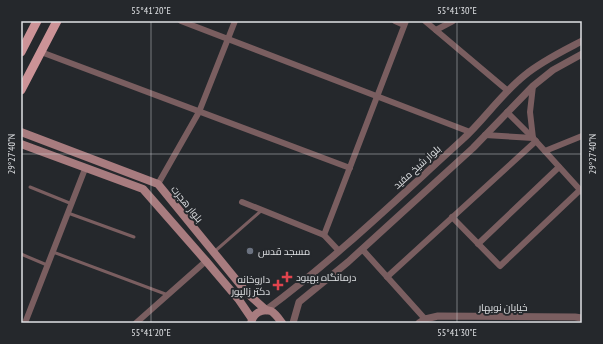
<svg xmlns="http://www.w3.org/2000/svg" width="603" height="344" font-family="'PT Sans Narrow',Cairo,sans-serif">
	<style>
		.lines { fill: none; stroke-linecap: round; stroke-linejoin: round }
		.service { stroke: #7a5e60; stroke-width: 3 }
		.minor { stroke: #7a5e60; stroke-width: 6 }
		.tertiary { stroke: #7a5e60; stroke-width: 7 }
		.secondary { stroke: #a87c7f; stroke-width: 8 }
		.primary { stroke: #cc9397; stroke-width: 9 }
		.ticks { fill: none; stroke: #dfe1e4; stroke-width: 1; stroke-opacity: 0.45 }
		.worship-dot { fill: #6b7280; stroke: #25282c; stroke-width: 1.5 }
		.health-dot { fill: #e0444e; stroke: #25282c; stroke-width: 1.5 }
		.labels { text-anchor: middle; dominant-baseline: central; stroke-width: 4; stroke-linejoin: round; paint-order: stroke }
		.street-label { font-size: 10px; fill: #dfe1e4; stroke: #25282c }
		.poi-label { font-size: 10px; fill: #dfe1e4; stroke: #25282c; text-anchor: start }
		.neatline { fill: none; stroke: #dfe1e4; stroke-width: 1.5 }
		.ticks-label { font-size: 10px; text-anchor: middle; fill: #dfe1e4 }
	</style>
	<rect width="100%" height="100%" fill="#25282c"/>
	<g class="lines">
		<g class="service">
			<polyline points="30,187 72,204"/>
			<polyline points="68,213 134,237"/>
			<polyline points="53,252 168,295"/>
			<polyline points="214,252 262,210"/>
			<polyline points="21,254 47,265"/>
		</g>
		<g class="minor">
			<polyline points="181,21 470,132"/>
			<polyline points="395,21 404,25"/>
			<polyline points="425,21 508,91"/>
			<polyline points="436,30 453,21"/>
			<polyline points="41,52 350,168"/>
			<polyline points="507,112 533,138 582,192"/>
			<polyline points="485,135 533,138"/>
			<polyline points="533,138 530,112 533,86"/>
			<polyline points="545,151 582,136"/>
			<polyline points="158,184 199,112 235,21"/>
			<polyline points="242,202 324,235 339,251"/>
			<polyline points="452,217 500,266 580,190"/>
			<polyline points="324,235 406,21"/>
			<polyline points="478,244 559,167"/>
			<polyline points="362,249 425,319"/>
			<polyline points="387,277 536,141"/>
			<polyline points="25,323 85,169"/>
			<polyline points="136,323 206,261"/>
		</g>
		<g class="tertiary">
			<path d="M266 310C335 259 398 198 462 140 484 120 501 94 525 75 542 61 563 51 582 41"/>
			<polyline points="293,323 299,302 348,262 473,148 533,86 553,70 582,54"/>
			<polyline points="419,323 425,319 438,316 575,317 582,318"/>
		</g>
		<g class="secondary">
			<polyline points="21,132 158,184 247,293 266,310"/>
			<polyline points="21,144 143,189 206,261 239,300 252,319"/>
			<path d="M251 323C253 314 261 308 271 311 276 314 279 319 282 323"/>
		</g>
		<g class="primary">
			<polyline points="21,52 37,21"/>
			<polyline points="21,90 57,21"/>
		</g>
	</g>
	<path class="ticks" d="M151 21V323M457 21V323M21 154H582"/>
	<circle class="worship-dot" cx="250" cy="251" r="4"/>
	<g class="health-dot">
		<path d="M285 271h4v4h4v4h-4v4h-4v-4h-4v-4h4z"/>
		<path d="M276 279h4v4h4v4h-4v4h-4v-4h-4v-4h4z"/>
	</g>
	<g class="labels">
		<g class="street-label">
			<text transform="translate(417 167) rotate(-42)">بلوار شیخ مفید</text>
			<text transform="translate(187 204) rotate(51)">بلوار هجرت</text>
			<text x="503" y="307">خیابان نوبهار</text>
		</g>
		<g class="poi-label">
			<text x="258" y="251">مسجد قدس</text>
			<text x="296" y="277">درمانگاه بهبود</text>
			<text x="270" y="279" text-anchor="end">داروخانه<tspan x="270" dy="12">دکتر زالپور</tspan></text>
		</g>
	</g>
	<rect width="603" height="344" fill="none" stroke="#25282c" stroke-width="44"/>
	<rect x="22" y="22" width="559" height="300" class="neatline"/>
	<g class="ticks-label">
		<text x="151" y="14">55°41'20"E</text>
		<text x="457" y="14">55°41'30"E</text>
		<text transform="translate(11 154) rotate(-90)" y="4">29°27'40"N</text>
		<text transform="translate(592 154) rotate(-90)" y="4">29°27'40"N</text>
		<text x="151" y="336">55°41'20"E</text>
		<text x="457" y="336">55°41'30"E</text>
	</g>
</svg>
